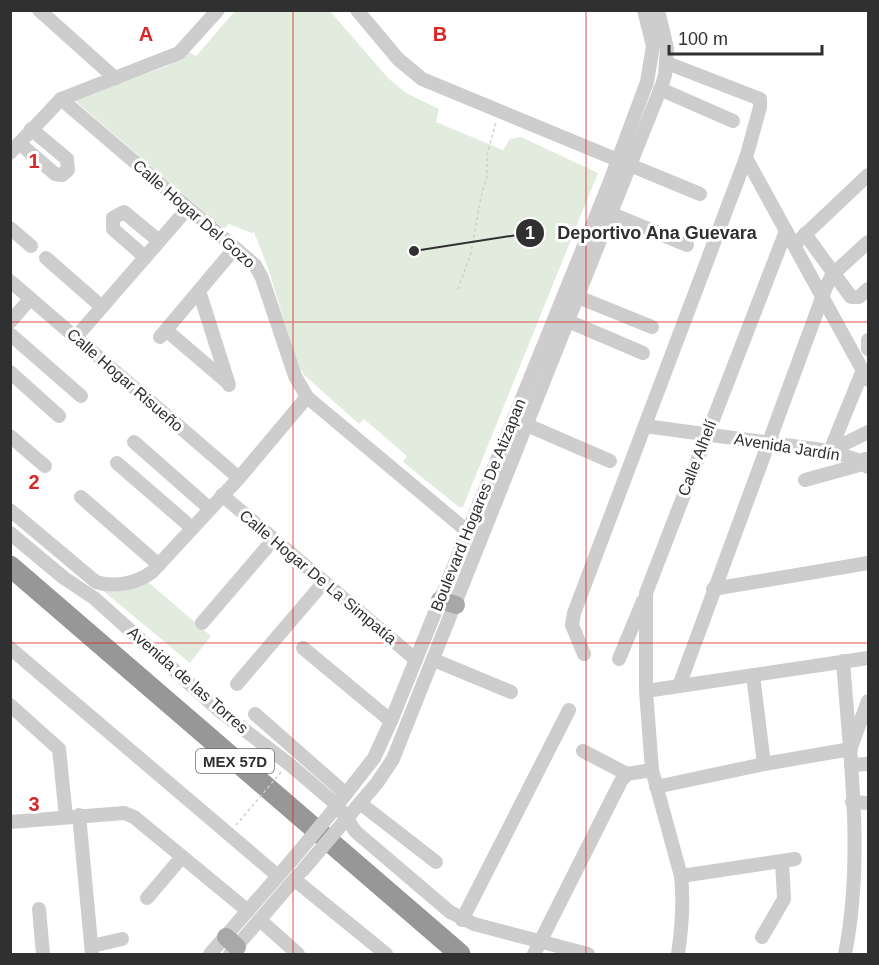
<svg xmlns="http://www.w3.org/2000/svg" width="879" height="965" font-family="Helvetica,sans-serif">
	<style>
		.green { fill: #e2ecde }
		.lines { fill: none; stroke-linecap: round; stroke-linejoin: round }
		.path { stroke: #cdcdcd; stroke-width: 1.5; stroke-dasharray: 3 3; stroke-linecap: butt }
		.minor { stroke: #cdcdcd; stroke-width: 14 }
		.major { stroke: #a8a8a8; stroke-width: 18 }
		.highway { stroke: #979797; stroke-width: 21 }
		.path-bridge { stroke: #cdcdcd; stroke-width: 1.5; stroke-dasharray: 3 3; stroke-linecap: butt }
		.minor-bridge { stroke: #cdcdcd; stroke-width: 14 }
		.grid { fill: none; stroke: #d62828; stroke-width: 1.5; stroke-opacity: 0.55 }
		.labels { text-anchor: middle; dominant-baseline: central; stroke-width: 6; stroke-linejoin: round; paint-order: stroke }
		.shield { fill: #fff; stroke: #6e6e6e; stroke-width: 1.5 }
		.shield-label { font-size: 15px; font-weight: bold; fill: #303030 }
		.street-label { font-size: 16px; fill: #303030; stroke: #fff }
		.grid-label { font-size: 20px; text-anchor: middle; font-weight: bold; fill: #d62828; stroke: #fff; stroke-width: 6; stroke-linejoin: round; paint-order: stroke }
		.leader { fill: none; stroke: #303030; stroke-width: 2 }
		.callout-dot { fill: #303030; stroke: #fff; stroke-width: 2 }
		.mark-label { font-size: 18px; text-anchor: middle; font-weight: bold; fill: #fff }
		.callout-label { font-size: 18px; text-anchor: middle; font-weight: bold; fill: #303030; stroke: #fff; stroke-width: 6; stroke-linejoin: round; paint-order: stroke }
	</style>
	<rect width="100%" height="100%" fill="#fff"/>
	<g class="green">
		<polygon points="235,11 330,11 388,78 406,93 439,109 436,122 503,150 510,139 521,137 598,173 463,507 459,507 403,462 407,456 364,419 359,424 304,375 298,366 268,268 254,232 252,233 229,224 224,229 74,100 167,66 189,52 196,56"/>
		<polygon points="148,582 211,636 190,663 101,589"/>
	</g>
	<g class="lines">
		<g class="path">
			<polyline points="458,289 471,253 481,197 487,176 487,155 496,122"/>
			<polyline points="236,825 248,811"/>
		</g>
		<g class="minor">
			<polyline points="39,10 115,78"/>
			<polyline points="357,10 398,59 422,79 700,194"/>
			<polyline points="667,63 760,99 760,107 746,158 868,380"/>
			<polyline points="660,89 733,121"/>
			<polyline points="61,99 255,265 262,278 295,376 307,397 467,531"/>
			<polyline points="19,143 55,174 62,175 68,170 67,159 31,129"/>
			<polyline points="10,153 61,99 179,53 218,10"/>
			<polyline points="612,214 687,245"/>
			<polyline points="10,228 31,246"/>
			<polyline points="805,234 851,297 859,297 868,289"/>
			<polyline points="794,245 868,175"/>
			<polyline points="145,257 113,229 113,218 124,212 159,241"/>
			<polyline points="46,258 102,307"/>
			<polyline points="10,281 239,478"/>
			<polyline points="199,291 229,385"/>
			<polyline points="578,297 652,327"/>
			<polyline points="568,321 643,353"/>
			<polyline points="10,322 30,299"/>
			<polyline points="166,330 228,383"/>
			<polyline points="10,334 81,396"/>
			<polyline points="76,337 188,208"/>
			<polyline points="160,337 235,248"/>
			<polyline points="868,340 868,349"/>
			<polyline points="10,372 59,416"/>
			<polyline points="527,425 610,461"/>
			<polyline points="645,426 830,451 857,460 868,467"/>
			<polyline points="10,436 45,466"/>
			<polyline points="134,442 209,508"/>
			<polyline points="830,451 863,370"/>
			<polyline points="830,451 868,432"/>
			<polyline points="117,463 192,528"/>
			<polyline points="805,480 863,464 865,459"/>
			<polyline points="222,495 415,659"/>
			<polyline points="81,497 159,565"/>
			<path d="M10 510 96 582C115 588 137 583 152 572L239 478 307 397"/>
			<polyline points="10,533 64,578 94,598 221,712 289,764 337,805 356,832 450,912 474,924 588,954"/>
			<polyline points="713,589 868,563"/>
			<polyline points="202,623 274,539"/>
			<polyline points="10,648 278,876"/>
			<polyline points="303,648 391,721"/>
			<polyline points="584,654 572,625 574,613 746,158"/>
			<polyline points="619,659 643,601"/>
			<polyline points="434,660 511,692"/>
			<path d="M843 661C850 757 864 859 845 954"/>
			<polyline points="753,675 764,764"/>
			<polyline points="237,684 324,582"/>
			<polyline points="679,686 826,287 832,275 868,242"/>
			<polyline points="646,691 868,658"/>
			<polyline points="10,705 59,749 66,817"/>
			<polyline points="255,714 346,794"/>
			<polyline points="851,747 868,701"/>
			<polyline points="583,751 627,774"/>
			<polyline points="851,765 868,764"/>
			<polyline points="656,787 764,764 851,749"/>
			<polyline points="852,802 868,803"/>
			<polyline points="360,803 436,862"/>
			<polyline points="331,813 374,758 391,721 609,184 647,82 653,46 644,10"/>
			<polyline points="79,815 92,954"/>
			<polyline points="10,822 124,813 134,817 248,911"/>
			<polyline points="342,824 377,783 393,759 662,85 665,75 667,48 658,10"/>
			<polyline points="681,876 795,859"/>
			<polyline points="295,880 386,954"/>
			<polyline points="147,898 182,857"/>
			<polyline points="39,909 43,954"/>
			<polyline points="260,920 298,954"/>
			<polyline points="462,920 569,710"/>
			<polyline points="762,937 784,899 782,861"/>
			<polyline points="92,946 122,939"/>
			<polyline points="210,954 292,860"/>
			<polyline points="230,954 299,874"/>
			<polyline points="534,954 621,781 627,774 652,770"/>
			<path d="M678 954C682 927 684 903 681 876L652 770 646 691V593L786 231"/>
		</g>
		<g class="major">
			<polyline points="440,600 456,605"/>
			<polyline points="226,937 237,947"/>
		</g>
		<polyline class="highway" points="10,566 460,954"/>
		<polyline class="path-bridge" points="248,811 282,771"/>
		<g class="minor-bridge">
			<polyline points="292,860 331,813"/>
			<polyline points="303,870 342,824"/>
		</g>
	</g>
	<path class="grid" d="M293 10V954M586 10V954M10 322H868M10 643H868"/>
	<g class="labels">
		<rect class="shield" x="196" y="749" width="78" height="24" rx="4.5"/>
		<g class="shield-label">
			<text x="235" y="761">MEX 57D</text>
		</g>
		<g class="street-label">
			<text transform="translate(194 214) rotate(41)">Calle Hogar Del Gozo</text>
			<text transform="translate(125 380) rotate(41)">Calle Hogar Risueño</text>
			<text transform="translate(787 447) rotate(9)">Avenida Jardín</text>
			<text transform="translate(697 458) rotate(-69)">Calle Alhelí</text>
			<text transform="translate(478 505) rotate(-68)">Boulevard Hogares De Atizapan</text>
			<text transform="translate(318 577) rotate(40)">Calle Hogar De La Simpatía</text>
			<text transform="translate(188 680) rotate(41)">Avenida de las Torres</text>
		</g>
	</g>
	<g class="grid-label">
		<text x="146" y="41">A</text>
		<text x="440" y="41">B</text>
		<text x="34" y="168">1</text>
		<text x="34" y="489">2</text>
		<text x="34" y="811">3</text>
	</g>
	<path class="leader" d="M414 251L530 233"/>
	<g class="callout-dot">
		<circle cx="414" cy="251" r="6"/>
		<circle cx="530" cy="233" r="15"/>
	</g>
	<g class="mark-label">
		<text x="530" y="239">1</text>
	</g>
	<g class="callout-label">
		<text x="657" y="239">Deportivo Ana Guevara</text>
	</g>
	<rect width="879" height="965" fill="none" stroke="#303030" stroke-width="24"/>
	<path d="M669 45v9h153v-9" fill="none" stroke="#303030" stroke-width="3"/>
	<text x="678" y="45" font-size="18" fill="#303030" stroke="#ffffff" stroke-width="4.5" paint-order="stroke">100 m</text>
</svg>
